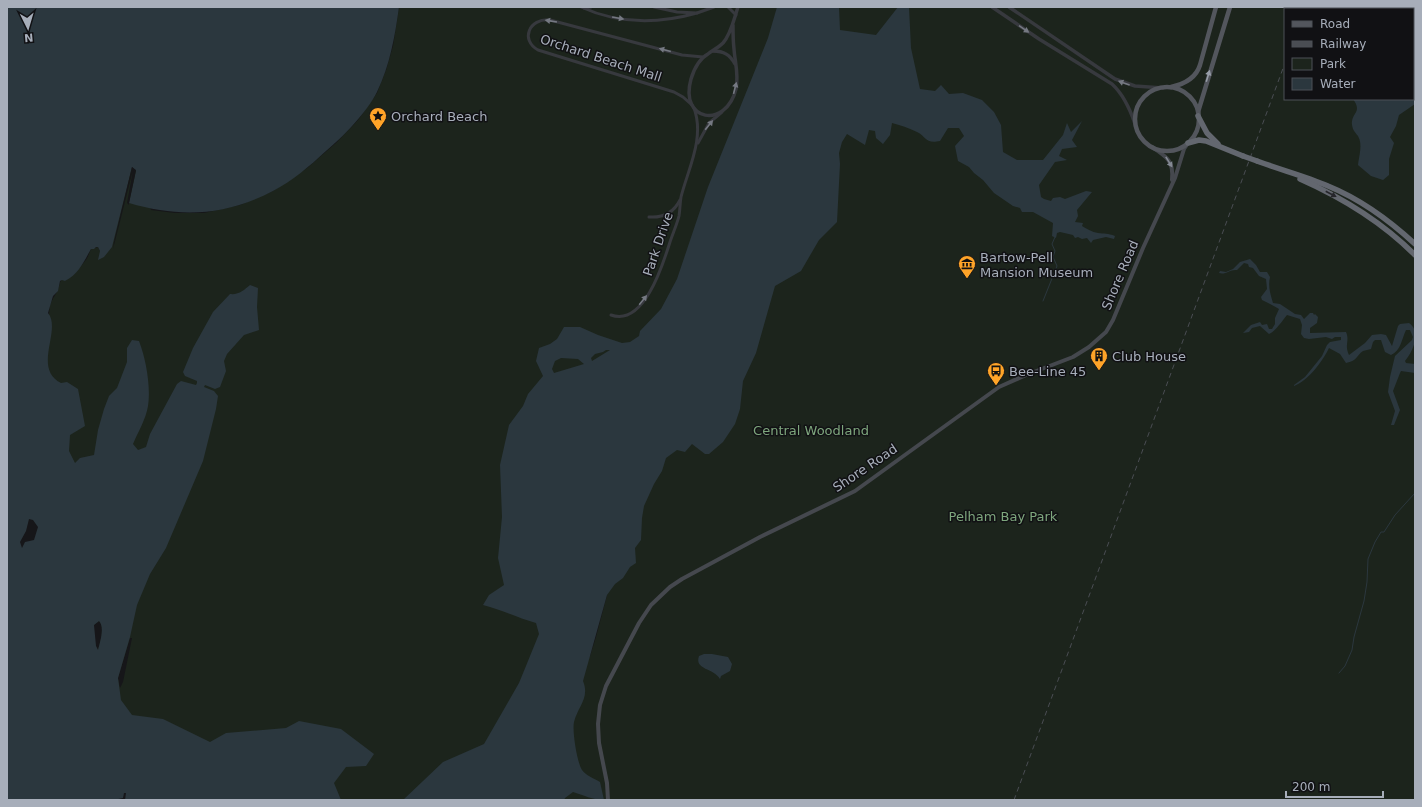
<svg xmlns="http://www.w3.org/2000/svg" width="1422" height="807" font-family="'DejaVu Sans',sans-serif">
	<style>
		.green { fill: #1c241c; fill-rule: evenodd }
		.water { fill: #2b373e; fill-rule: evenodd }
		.pier { fill: #161619 }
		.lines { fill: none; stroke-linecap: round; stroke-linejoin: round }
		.stream { stroke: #2b373e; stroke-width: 1 }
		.minor { stroke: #37393e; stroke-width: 3 }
		.tertiary { stroke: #37393e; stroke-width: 3.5 }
		.secondary { stroke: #45484e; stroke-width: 4 }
		.primary { stroke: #53565d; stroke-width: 4.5 }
		.motorway { stroke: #63676f; stroke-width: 5.5 }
		.rail { stroke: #4a4d53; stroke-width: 1; stroke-dasharray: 5 4; stroke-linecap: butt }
		.motorway-bridge { stroke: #63676f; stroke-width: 5.5 }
		.oneway { fill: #757982 }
		.oneway2 { fill: #969ca7 }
		.oneway3 { fill: #858a94 }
		.oneway4 { fill: #26262b }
		.labels { text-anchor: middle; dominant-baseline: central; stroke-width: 3; stroke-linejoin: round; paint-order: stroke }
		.street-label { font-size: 13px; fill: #a7aeba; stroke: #111114 }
		.poi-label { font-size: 13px; fill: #a7aeba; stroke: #111114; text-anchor: start }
		.park-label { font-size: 13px; fill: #7ea67d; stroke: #111114 }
	</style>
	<rect width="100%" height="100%" fill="#161619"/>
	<path class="green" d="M399 7H1415V800H556L566 768 574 679 590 656 596 637 713 193 549 605 537 643 525 669 508 720 448 800H177L131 736 95 661 91 624 204 395 196 375 199 386 149 447 96 463H63L43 367 50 305C52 299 56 295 58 289 60 285 59 283 62 279L65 281C74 274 79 269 85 261 88 258 89 253 91 249L98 247 100 251 132 167 136 170 151 210 175 213H204L240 205 273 191 307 168 336 143 358 120 377 93 386 70 393 46ZM1285 9H1413V99H1285ZM99 621C105 627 100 643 98 650 94 644 94 632 94 625ZM130 638H132L123 682 120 688 118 678Z"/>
	<g class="water">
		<path d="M7 7H399C395 36 390 65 377 92 367 112 343 137 326 151 310 166 292 181 273 191 225 216 180 218 129 203L136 171 132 167 112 247 104 257 98 260 100 251 98 247H96L94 249H91C84 261 79 274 65 281L62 280 60 281 58 291 53 296 48 313C62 330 32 368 61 383L67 382 78 389 85 426 70 435 69 451 75 463 80 458 94 455 98 430 104 409 109 396 117 388 127 362V348L132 340 139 341C146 359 151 387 148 406 146 419 138 432 133 444L138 450 146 447 150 434 177 384 181 381 196 385 197 383V381L185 376 183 372 193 348 213 312 230 294C239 295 244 290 250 285L258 288 257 307 259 330 244 335 227 354 224 361 226 371 220 387 215 389 205 385 204 387 214 391 218 396 216 409 203 461 166 548 150 574 137 605 130 637 118 678 121 700 132 715 163 719 210 742 226 733 286 728 299 721 341 729 374 754 366 766 346 767 334 783 341 800H125L126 793H124L123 798 114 800H7ZM29 519 33 520 38 527 34 540 25 542 22 548 20 542 26 531ZM99 621C105 627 100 642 98 650L96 646 94 625Z"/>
		<path d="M777 7H839L840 30 876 35 898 7H909L911 48 920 89 935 91 941 85 949 94 963 93 982 100 994 112 1001 125 1003 152 1017 160H1043L1063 135 1067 123 1071 132 1082 121 1072 140 1077 147 1062 149 1059 156 1067 160 1055 162 1039 185 1041 197 1044 199 1051 201 1053 198 1060 197 1065 199 1086 191 1092 192 1077 210 1078 216 1075 222 1083 223 1082 226C1087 229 1092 232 1098 233 1104 234 1108 233 1115 236L1114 239 1106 237 1093 240 1091 243 1087 238 1082 239 1078 237 1075 238 1073 235 1060 232 1057 233 1056 238 1052 236 1053 223 1033 212H1022L1020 208 1013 206 994 193 983 180 974 173 969 167 958 161 955 146 964 136 959 128H948L940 141C925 144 927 137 917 132 909 128 900 125 892 123L890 135 883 144 876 138 875 131 869 130 865 145 847 134 842 142 839 153 840 164 837 222 819 240 801 271 775 286 756 353 743 381 740 409 735 424 723 442 709 454H705L692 444 685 452 677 450 666 458 662 471 654 484 644 506 642 518 641 540 635 548 636 563 630 567 623 578 615 584 607 595 583 681C590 698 578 706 574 722 572 731 577 762 582 770 585 775 595 779 600 782L604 800C593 800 583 795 573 792L565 798 564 800H403L443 762 484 744 519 683 539 634 536 623C518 618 502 610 483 605L489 595 504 585 498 558 502 517 500 465 509 425 523 406 528 394 543 376 536 361 539 348 550 344 557 339 564 327H580L598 335 622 343 630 342 639 336 640 331 661 309 677 279 708 187 768 38ZM606 350H610L592 361 591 358 595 354 603 352ZM561 358 578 359 584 364 554 373 552 369 555 361Z"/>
		<path d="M1315 7H1415V104L1399 115 1396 126 1390 137 1394 143 1389 159V175L1383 180 1371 176 1358 165C1359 156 1363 144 1358 136 1355 132 1353 131 1352 125 1351 112 1363 113 1353 99H1413V9H1314Z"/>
		<path d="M1250 259 1256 265 1260 272H1267L1270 277C1268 286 1270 293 1273 303L1280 304 1295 314 1301 315 1304 319 1310 313H1313L1314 315 1315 314 1318 317 1317 323 1310 328V333L1346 332C1350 341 1344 345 1349 355L1365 343 1372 335 1381 334 1386 335 1392 346 1398 326 1400 324 1409 323C1422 332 1413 351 1405 361L1406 363 1415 364V373L1401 371 1400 373 1393 391 1400 410 1394 425H1391L1395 411 1388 392 1390 377 1395 356 1412 340 1413 337 1410 330H1406C1402 338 1401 351 1391 355L1385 352 1381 340H1375L1373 342 1371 349 1363 351C1356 356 1357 361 1346 363L1340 354 1329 348C1322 362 1309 380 1294 386V385L1305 377 1322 356 1327 345 1330 342 1341 340V337H1335L1332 339 1326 337 1309 339 1304 338 1301 334 1302 325 1300 319 1287 315C1282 321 1275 332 1269 334L1260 326 1252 328 1249 332 1243 333 1251 325 1260 322 1262 325 1267 324 1269 329H1272L1275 324V318L1279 309C1274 306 1268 303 1262 300L1261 297 1267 289 1266 279 1259 276 1253 268 1249 267 1248 264 1244 263 1237 270C1230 269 1226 275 1219 273L1220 271 1226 272 1233 269 1240 262Z"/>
		<path d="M704 654H712L728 657 732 664 730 671 721 676 720 679C714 668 694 670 699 656Z"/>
	</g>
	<polygon class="pier" points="132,167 136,170 129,203 129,205 127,203 133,170 113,249 114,242"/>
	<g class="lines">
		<g class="stream">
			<polyline points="1043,301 1057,266 1053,257 1055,251 1052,244 1055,237"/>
			<polyline points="1339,673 1345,666 1352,650 1354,637 1364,601 1367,582 1368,559 1375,542 1381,532 1384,532 1395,515 1415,493"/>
		</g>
		<g class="minor">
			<path d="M581 7C618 24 658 24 697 13L677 12 654 7"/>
			<polyline points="728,7 736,15"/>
			<polyline points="584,8 591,7"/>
			<polyline points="697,13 714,7"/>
			<path d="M692 105 683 97 674 92 538 50C520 40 529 18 550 20L682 55 703 57"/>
			<polyline points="698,143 709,123 722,112"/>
			<path d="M649 217C663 218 674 212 680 200"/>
			<path d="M611 315C644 327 663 264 670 242 673 233 677 224 679 216 680 210 680 203 681 197 688 169 705 138 694 108"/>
		</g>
		<g class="tertiary">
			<path d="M992 7 1039 39 1112 84C1124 95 1130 109 1135 124"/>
			<polyline points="1009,7 1115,79 1135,86 1163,88"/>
			<path d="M733 25C733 33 733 41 734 49 735 63 739 75 736 89 726 129 679 122 691 79 694 69 699 59 708 54 713 50 718 48 723 43 731 34 734 19 738 7"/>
			<path d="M713 51C724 51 730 55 735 64"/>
		</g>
		<g class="secondary">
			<path d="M1152 147C1167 157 1174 161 1172 180"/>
			<polyline points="608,800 607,783 599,743 598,724 600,705 606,686 639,623 651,605 670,587 682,579 760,537 855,491 999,387 1026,375 1073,357 1089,347 1106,332 1113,320 1143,248 1175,178 1184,149 1188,143"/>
		</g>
		<g class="primary">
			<path d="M1171 87C1185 84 1196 78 1200 65L1216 7"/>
			<circle cx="1167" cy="119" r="32"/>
			<polyline points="1198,112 1230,7"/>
		</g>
		<g class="motorway">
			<polyline points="1198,116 1207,133 1218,144"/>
			<polyline points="1188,143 1199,140 1206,141 1243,156"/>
			<path d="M1257 161C1281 170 1305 176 1328 186 1360 199 1389 220 1415 244"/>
			<path d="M1300 179C1343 198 1382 222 1415 255"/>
		</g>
		<g class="rail">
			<polyline points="1305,9 1305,7"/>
			<polyline points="1014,800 1285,63"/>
		</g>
		<polyline class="motorway-bridge" points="1243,156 1257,161"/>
	</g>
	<defs><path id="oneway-solid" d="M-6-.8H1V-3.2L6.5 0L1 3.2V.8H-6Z"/></defs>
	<g class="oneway">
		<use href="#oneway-solid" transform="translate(618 18) rotate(10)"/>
		<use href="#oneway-solid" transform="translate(551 21) rotate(-171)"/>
		<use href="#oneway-solid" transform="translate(1024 29) rotate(34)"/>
		<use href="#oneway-solid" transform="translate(665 50) rotate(-165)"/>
		<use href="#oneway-solid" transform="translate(1124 83) rotate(-160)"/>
		<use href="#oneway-solid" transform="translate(735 88) rotate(-76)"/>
		<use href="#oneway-solid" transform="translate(709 125) rotate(-51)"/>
		<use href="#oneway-solid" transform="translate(643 300) rotate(-51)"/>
	</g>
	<use class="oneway2" href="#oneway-solid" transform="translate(1208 76) rotate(-73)"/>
	<use class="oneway3" href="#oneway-solid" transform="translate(1169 162) rotate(58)"/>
	<use class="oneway4" href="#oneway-solid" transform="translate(1331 194) rotate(28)"/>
	<defs>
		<symbol id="sight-pin" viewBox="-11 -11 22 30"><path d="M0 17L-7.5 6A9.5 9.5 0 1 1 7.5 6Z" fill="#ffa428" stroke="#111114"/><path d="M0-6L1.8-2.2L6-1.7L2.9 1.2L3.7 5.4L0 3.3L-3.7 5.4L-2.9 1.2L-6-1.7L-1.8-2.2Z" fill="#111"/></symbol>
		<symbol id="museum-pin" viewBox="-11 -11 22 30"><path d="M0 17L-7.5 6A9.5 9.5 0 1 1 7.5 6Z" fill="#ffa428" stroke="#111114"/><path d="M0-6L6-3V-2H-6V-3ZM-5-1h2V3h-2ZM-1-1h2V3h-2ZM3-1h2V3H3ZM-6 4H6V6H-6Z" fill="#111"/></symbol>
		<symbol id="building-pin" viewBox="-11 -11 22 30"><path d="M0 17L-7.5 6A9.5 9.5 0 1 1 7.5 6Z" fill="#ffa428" stroke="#111114"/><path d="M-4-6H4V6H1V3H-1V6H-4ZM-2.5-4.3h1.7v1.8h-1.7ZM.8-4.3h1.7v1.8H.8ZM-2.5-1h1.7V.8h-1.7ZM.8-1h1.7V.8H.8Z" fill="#111"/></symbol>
		<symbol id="bus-pin" viewBox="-11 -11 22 30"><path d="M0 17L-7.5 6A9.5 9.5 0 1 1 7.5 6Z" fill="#ffa428" stroke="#111114"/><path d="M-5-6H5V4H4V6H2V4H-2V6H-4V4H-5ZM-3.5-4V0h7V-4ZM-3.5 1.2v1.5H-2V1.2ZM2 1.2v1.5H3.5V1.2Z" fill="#111"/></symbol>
	</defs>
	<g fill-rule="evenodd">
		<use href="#sight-pin" x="368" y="106" width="20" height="27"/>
		<use href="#museum-pin" x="957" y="254" width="20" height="27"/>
		<use href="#building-pin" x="1089" y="346" width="20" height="27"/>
		<use href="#bus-pin" x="986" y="361" width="20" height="27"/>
	</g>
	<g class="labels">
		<g class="street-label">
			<text transform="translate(601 58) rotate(18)">Orchard Beach Mall</text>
			<text transform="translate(658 244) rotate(-71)">Park Drive</text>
			<text transform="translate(1120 275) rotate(-67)">Shore Road</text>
			<text transform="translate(865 468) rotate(-34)">Shore Road</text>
		</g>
		<g class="poi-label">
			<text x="391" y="116">Orchard Beach</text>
			<text x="980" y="257">Bartow-Pell<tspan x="980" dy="15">Mansion Museum</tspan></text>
			<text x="1112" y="356">Club House</text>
			<text x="1009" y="371">Bee-Line 45</text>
		</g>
		<g class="park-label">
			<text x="811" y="430">Central Woodland</text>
			<text x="1003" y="516">Pelham Bay Park</text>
		</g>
	</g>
	<rect width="1422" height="807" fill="none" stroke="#a7aeba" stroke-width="16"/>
	<rect x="1284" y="8" width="130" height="92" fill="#111114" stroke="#4d5056"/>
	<rect x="1292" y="21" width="20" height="6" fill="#53565d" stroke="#4d5056"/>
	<text x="1320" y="28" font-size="12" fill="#a7aeba">Road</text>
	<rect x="1292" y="41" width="20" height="6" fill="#4a4d53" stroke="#4d5056"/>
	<text x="1320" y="48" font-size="12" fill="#a7aeba">Railway</text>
	<rect x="1292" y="58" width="20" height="12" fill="#1c241c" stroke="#4d5056"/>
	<text x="1320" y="68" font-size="12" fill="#a7aeba">Park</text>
	<rect x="1292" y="78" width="20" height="12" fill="#2b373e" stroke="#4d5056"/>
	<text x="1320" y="88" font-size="12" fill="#a7aeba">Water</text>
	<g transform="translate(28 28) rotate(175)" stroke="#111114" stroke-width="3" paint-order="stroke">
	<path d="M0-3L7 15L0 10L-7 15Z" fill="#a7aeba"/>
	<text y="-6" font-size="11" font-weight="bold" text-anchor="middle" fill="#a7aeba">N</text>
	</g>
	<path d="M1286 791v6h97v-6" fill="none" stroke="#a7aeba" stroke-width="2"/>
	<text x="1292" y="791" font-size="12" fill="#a7aeba" stroke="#111114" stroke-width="3" paint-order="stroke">200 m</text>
</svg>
